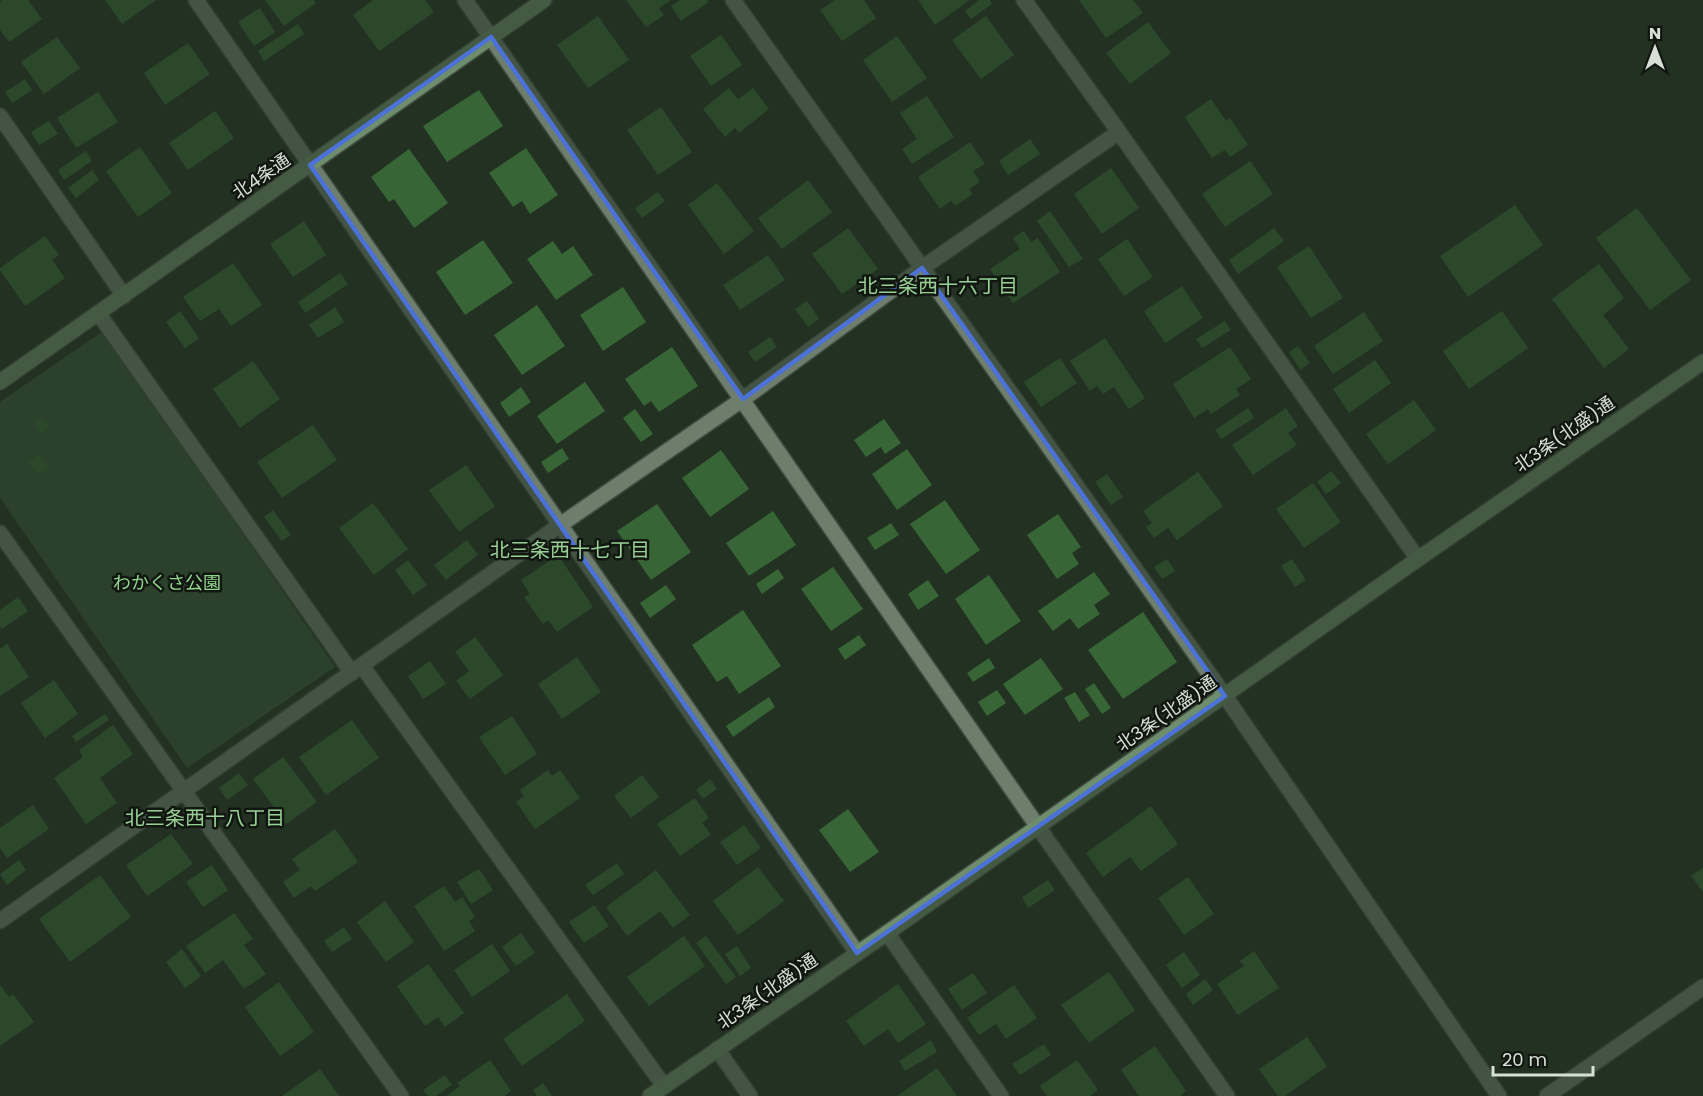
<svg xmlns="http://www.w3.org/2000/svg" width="1703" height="1096" font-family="Poppins,'Noto Sans JP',sans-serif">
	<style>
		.green { fill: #375435 }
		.building { fill: #376535 }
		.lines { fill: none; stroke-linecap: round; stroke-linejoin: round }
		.street-casing { stroke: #414d40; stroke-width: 18 }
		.secondary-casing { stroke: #414d40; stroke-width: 18 }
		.street { stroke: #6e7e6d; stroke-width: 15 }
		.secondary { stroke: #6e8d6c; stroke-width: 15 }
		.marked { fill: none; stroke: #4c72d8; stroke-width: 4.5; stroke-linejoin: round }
		.labels { text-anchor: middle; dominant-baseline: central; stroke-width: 5; stroke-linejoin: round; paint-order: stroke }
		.street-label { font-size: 18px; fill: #d7e0d6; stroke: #111710 }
		.park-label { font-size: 18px; fill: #92d68e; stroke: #111710 }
		.neighbourhood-label { font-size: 20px; fill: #98cf94; stroke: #111710 }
	</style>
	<rect width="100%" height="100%" fill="#233122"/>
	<polygon class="green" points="103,331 335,667 187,768 0,498 0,402"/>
	<g class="building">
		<polygon points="2,0 28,0 42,19 9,42 0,30 0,2"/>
		<polygon points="105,0 156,0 122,24"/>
		<polygon points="265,0 314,0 316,3 284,26"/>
		<polygon points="373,0 425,0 434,12 379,51 353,15"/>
		<polygon points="626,0 671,0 659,8 664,15 646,27"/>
		<polygon points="680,0 707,0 709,2 681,21 671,6"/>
		<polygon points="835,0 864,0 876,18 842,41 820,10"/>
		<polygon points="918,0 970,0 935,25"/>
		<polygon points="979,0 990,0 992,4 971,19 965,11"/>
		<polygon points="1079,0 1133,0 1143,13 1106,38"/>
		<polygon points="260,8 275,32 254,46 238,22"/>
		<polygon points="598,16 629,60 588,88 557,45"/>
		<polygon points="986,16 1014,55 981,79 952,40"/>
		<polygon points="1148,22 1171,53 1130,84 1106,53"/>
		<polygon points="298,24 304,34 264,61 258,51"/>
		<polygon points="721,35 742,65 711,86 690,56"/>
		<polygon points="897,36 927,78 892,102 863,60"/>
		<polygon points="57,37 80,68 44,94 21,62"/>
		<polygon points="188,43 210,74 165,105 144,73"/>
		<polygon points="25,79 32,90 12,103 5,92"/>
		<polygon points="729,88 738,99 753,88 769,109 739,133 735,128 725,137 703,109"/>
		<polygon points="479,90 503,126 447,162 423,126"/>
		<polygon points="98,92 118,122 76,148 57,118"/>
		<polygon points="927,96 954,137 912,164 902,149 917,139 900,113"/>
		<polygon points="1211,99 1226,121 1230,118 1248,145 1230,157 1225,150 1212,158 1185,117"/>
		<polygon points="661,107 692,152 658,175 627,130"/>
		<polygon points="215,111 234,138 188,170 169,143"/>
		<polygon points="49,121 58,134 39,145 31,132"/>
		<polygon points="1030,139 1040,154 1008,175 999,161"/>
		<polygon points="970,142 985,164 973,171 980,182 969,189 973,194 955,206 951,201 940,209 918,177"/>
		<polygon points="140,147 172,193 138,217 106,171"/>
		<polygon points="526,148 558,195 530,214 522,201 513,207 489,173"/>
		<polygon points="409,149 448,203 414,228 394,199 389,202 371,177"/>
		<polygon points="86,151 92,161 64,180 58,170"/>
		<polygon points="1250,161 1273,194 1225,227 1202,194"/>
		<polygon points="1111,168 1139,208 1102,234 1074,194"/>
		<polygon points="92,170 99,180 76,198 68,188"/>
		<polygon points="808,180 832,212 782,249 758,218"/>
		<polygon points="717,183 754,231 724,254 688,205"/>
		<polygon points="658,192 665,201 642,218 635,208"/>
		<polygon points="1515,205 1543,245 1468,297 1440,256"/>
		<polygon points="1637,208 1691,280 1650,310 1596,238"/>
		<polygon points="1050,211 1083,259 1069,267 1037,221"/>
		<polygon points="304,221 326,255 293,277 270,244"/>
		<polygon points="848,228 878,269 842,294 812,254"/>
		<polygon points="1274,228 1284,241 1238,274 1229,260"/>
		<polygon points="1024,231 1031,242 1038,238 1060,272 1013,303 990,269 1020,249 1013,238"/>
		<polygon points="45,236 59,255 52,260 65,278 25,306 0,270 0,268"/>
		<polygon points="1127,239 1153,277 1124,296 1098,259"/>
		<polygon points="483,240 513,283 465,315 436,272"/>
		<polygon points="553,241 562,254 573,246 593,275 556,300 527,259"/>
		<polygon points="1309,246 1343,298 1311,318 1277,267"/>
		<polygon points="768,255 785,280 740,310 723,285"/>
		<polygon points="233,263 262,305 231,326 219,309 200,321 183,297"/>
		<polygon points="1599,264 1624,298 1603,315 1629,349 1604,368 1552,299"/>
		<polygon points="340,273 348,284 305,313 298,302"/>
		<polygon points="1182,286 1203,318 1165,343 1144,311"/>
		<polygon points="623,287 646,322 603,351 580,315"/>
		<polygon points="807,301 819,319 808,327 795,309"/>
		<polygon points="537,305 565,346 522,375 494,335"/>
		<polygon points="335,307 344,322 318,338 309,325"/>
		<polygon points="180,311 199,338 185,348 166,322"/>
		<polygon points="1502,311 1528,348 1469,389 1443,351"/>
		<polygon points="1364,312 1383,341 1333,374 1314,346"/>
		<polygon points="1225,321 1231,330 1202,348 1196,339"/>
		<polygon points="770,337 777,347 755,362 748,352"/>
		<polygon points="1105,338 1145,398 1129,409 1114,387 1103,394 1097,386 1090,391 1070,361"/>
		<polygon points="1298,346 1310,363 1300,370 1289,352"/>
		<polygon points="672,347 698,386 659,412 651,401 644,406 625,379"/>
		<polygon points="1230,347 1251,379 1236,389 1240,395 1211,414 1208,409 1194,418 1173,384"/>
		<polygon points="1060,358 1077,383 1041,407 1024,382"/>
		<polygon points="1375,360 1391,383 1349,413 1333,389"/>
		<polygon points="253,361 280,399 240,428 213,389"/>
		<polygon points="585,382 605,411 557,444 537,416"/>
		<polygon points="521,387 531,402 509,417 500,403"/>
		<polygon points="1414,400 1436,430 1388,464 1366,434"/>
		<polygon points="1248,408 1254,418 1221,439 1215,430"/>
		<polygon points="1286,408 1298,426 1288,433 1297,445 1253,475 1232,445"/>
		<polygon points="635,409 653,434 641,442 623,418"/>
		<polygon points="42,417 50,427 41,433 34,424"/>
		<polygon points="884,419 901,443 885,454 881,447 866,457 854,440"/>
		<polygon points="313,425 337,460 282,498 257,462"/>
		<polygon points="562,448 569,459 548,473 541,462"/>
		<polygon points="907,449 932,485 897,510 872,474"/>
		<polygon points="721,450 749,489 710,517 682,478"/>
		<polygon points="40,454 48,467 37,474 28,462"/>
		<polygon points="466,465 495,506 459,532 429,490"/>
		<polygon points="1331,471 1341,483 1326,494 1317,482"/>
		<polygon points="1198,472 1223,506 1177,540 1168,528 1154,538 1146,527 1152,523 1143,511"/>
		<polygon points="1107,474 1123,497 1111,505 1095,482"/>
		<polygon points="1313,483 1341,522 1304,548 1276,509"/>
		<polygon points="945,500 980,550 946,574 910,524"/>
		<polygon points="373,503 408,549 374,575 339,528"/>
		<polygon points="657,504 691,552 651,580 617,531"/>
		<polygon points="273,510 291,535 282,541 264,517"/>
		<polygon points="773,511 796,545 749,576 726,543"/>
		<polygon points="1058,514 1081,547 1072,553 1079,564 1057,579 1027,535"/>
		<polygon points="891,523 899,535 875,550 867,538"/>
		<polygon points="467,540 478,555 446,580 434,565"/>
		<polygon points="558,555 593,607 557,632 548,620 543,624 524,597 530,594 521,580"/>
		<polygon points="1167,559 1175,571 1162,579 1154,567"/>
		<polygon points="1292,559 1306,580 1295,587 1281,566"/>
		<polygon points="408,560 427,585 413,595 395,570"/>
		<polygon points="833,567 863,609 831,631 801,589"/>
		<polygon points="778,569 784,578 762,594 756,584"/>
		<polygon points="1094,572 1110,594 1094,605 1100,614 1078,629 1070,618 1053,631 1038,611"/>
		<polygon points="989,575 1021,621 986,645 955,599"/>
		<polygon points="928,580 939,596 918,610 908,594"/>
		<polygon points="666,585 676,599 650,618 640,603"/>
		<polygon points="18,597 28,611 2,629 0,626 0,610"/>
		<polygon points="743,610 781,666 739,694 727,676 717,682 692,645"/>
		<polygon points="1143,612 1177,662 1123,699 1088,650"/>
		<polygon points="859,635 866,645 845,660 838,649"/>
		<polygon points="475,637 503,675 470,699 456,681 469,671 455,652"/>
		<polygon points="7,644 29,677 0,696 0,649"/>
		<polygon points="577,657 601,692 562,719 538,684"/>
		<polygon points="989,658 995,668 973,682 967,673"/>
		<polygon points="1041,658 1063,689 1025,715 1003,684"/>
		<polygon points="430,661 446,684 423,699 408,676"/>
		<polygon points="54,680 78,714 45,738 21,703"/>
		<polygon points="1094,683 1111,708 1102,714 1085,689"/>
		<polygon points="997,690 1006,703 987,716 978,702"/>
		<polygon points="1075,692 1090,715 1079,722 1064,698"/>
		<polygon points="769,697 775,707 733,737 726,726"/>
		<polygon points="105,714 109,720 76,742 72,736"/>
		<polygon points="512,716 537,754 505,775 479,737"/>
		<polygon points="352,720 379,758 326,795 299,757"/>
		<polygon points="113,725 133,754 100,778 117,803 86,824 54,778 83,757 79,750"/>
		<polygon points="283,757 317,802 286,824 253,779"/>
		<polygon points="548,770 552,776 560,770 580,798 535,829 516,802 524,796 520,790"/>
		<polygon points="239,773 248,785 227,800 219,788"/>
		<polygon points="642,775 659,797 631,818 614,796"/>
		<polygon points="710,779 717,789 703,799 696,790"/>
		<polygon points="695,798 709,818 702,823 711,834 680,856 657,824"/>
		<polygon points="33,805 49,829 7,858 0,848 0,828"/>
		<polygon points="1151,806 1178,844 1141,871 1130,857 1103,877 1086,853"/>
		<polygon points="848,809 879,852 850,872 819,830"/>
		<polygon points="744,825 761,848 737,865 720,842"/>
		<polygon points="335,829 358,862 315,891 311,886 294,898 283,882 300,870 292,859"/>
		<polygon points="171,834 193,864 147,896 126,865"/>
		<polygon points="19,860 26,870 7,885 0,874"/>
		<polygon points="617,863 624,874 593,895 585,885"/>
		<polygon points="212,865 228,890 203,907 186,882"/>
		<polygon points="758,867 784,901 738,935 713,901"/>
		<polygon points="1703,868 1703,892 1691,876"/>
		<polygon points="479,869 493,890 471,904 457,882"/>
		<polygon points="656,870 690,915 673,928 660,911 627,936 606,907"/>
		<polygon points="100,875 131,917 70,962 39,919"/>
		<polygon points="1188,877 1214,914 1184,935 1158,898"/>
		<polygon points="1048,880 1055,890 1028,908 1022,897"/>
		<polygon points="444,886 455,902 462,897 475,917 469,921 475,931 444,951 414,906"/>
		<polygon points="385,901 414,942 386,962 357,922"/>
		<polygon points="594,905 609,926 584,943 569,922"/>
		<polygon points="234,913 253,939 244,945 266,974 244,989 223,960 205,973 186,946"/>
		<polygon points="344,927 352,939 332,952 324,941"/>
		<polygon points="521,933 535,953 516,966 502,947"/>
		<polygon points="684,936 705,966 649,1006 627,977"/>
		<polygon points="706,936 736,977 726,984 696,943"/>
		<polygon points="492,944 510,971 472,997 454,970"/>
		<polygon points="737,946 751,968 740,976 725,954"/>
		<polygon points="182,949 201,976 185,988 166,962"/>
		<polygon points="1254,951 1279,988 1238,1015 1217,984 1244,966 1240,961"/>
		<polygon points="1184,952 1200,975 1182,988 1166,965"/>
		<polygon points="428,964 464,1013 445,1027 438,1017 425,1026 397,986"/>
		<polygon points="1109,972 1135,1010 1089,1043 1061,1005"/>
		<polygon points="973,973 987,993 962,1010 948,989"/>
		<polygon points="1205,979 1213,990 1193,1005 1186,994"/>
		<polygon points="279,982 314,1032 280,1056 245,1007"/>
		<polygon points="898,984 926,1024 898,1043 888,1029 864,1046 846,1021"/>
		<polygon points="0,985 9,997 13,994 34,1022 0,1046"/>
		<polygon points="1014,985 1037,1018 1006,1039 996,1024 979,1035 967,1018"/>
		<polygon points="567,994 585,1021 522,1066 503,1039"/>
		<polygon points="1307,1037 1327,1066 1285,1096 1278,1096 1259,1069"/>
		<polygon points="931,1040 937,1052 905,1071 899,1061"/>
		<polygon points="1044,1044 1051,1055 1020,1075 1012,1064"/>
		<polygon points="1155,1046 1186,1091 1180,1096 1139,1096 1121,1070"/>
		<polygon points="490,1060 511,1091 505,1096 446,1096 460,1086 457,1083"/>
		<polygon points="1077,1060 1098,1090 1090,1096 1047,1096 1040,1086"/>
		<polygon points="937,1068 957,1096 897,1096"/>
		<polygon points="320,1069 339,1096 282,1096"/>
		<polygon points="445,1075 452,1085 436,1096 428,1096 423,1090"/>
		<polygon points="543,1083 552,1096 537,1096 533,1090"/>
	</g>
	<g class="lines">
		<defs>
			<g id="street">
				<polyline points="196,0 857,953"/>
				<polyline points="465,0 1038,827 1227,1096"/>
				<polyline points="733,0 1225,696 1499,1096"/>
				<polyline points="1024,0 1119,132 1418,559"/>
				<polyline points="0,116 124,296"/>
				<polyline points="98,313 352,673"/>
				<polyline points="0,533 401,1096"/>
				<polyline points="362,666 664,1086"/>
				<polyline points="0,921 560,525 743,399 922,268 1119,132"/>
				<polyline points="887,933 1001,1096"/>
				<polyline points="717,1049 750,1096"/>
				<polyline points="1547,1096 1703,987"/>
			</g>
			<g id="secondary">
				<polyline points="0,382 544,0"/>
				<polyline points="650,1096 887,933 1418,559 1703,362"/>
			</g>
		</defs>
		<use href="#street" class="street-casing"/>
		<use href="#secondary" class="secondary-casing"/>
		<use href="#street" class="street"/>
		<use href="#secondary" class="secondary"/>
	</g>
	<path d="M0 0H1703V1096H0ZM491 37 743 399 922 268 1225 696 857 953 310 165Z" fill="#233122" fill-opacity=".55" fill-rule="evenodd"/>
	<path class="marked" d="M491 37 743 399 922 268 1225 696 857 953 310 165Z"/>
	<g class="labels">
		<g class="street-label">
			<text transform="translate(261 176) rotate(-35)">北4条通</text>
			<text transform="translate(1564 434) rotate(-35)">北3条(北盛)通</text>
			<text transform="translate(1166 713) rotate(-35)">北3条(北盛)通</text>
			<text transform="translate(767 991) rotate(-35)">北3条(北盛)通</text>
		</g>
		<g class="park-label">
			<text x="167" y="582">わかくさ公園</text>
		</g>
		<g class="neighbourhood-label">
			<text x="938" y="286">北三条西十六丁目</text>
			<text x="570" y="550">北三条西十七丁目</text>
			<text x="205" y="818">北三条西十八丁目</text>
		</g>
	</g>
	<g transform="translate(1655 48)" stroke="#111710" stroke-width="4.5" paint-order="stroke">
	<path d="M0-4.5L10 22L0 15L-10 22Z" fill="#d7e0d6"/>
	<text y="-9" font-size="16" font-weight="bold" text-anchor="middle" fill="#d7e0d6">N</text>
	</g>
	<path d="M1493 1066v9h100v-9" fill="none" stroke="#d7e0d6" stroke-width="3"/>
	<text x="1502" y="1066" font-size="18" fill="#d7e0d6" stroke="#111710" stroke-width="4.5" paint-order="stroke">20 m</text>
</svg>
